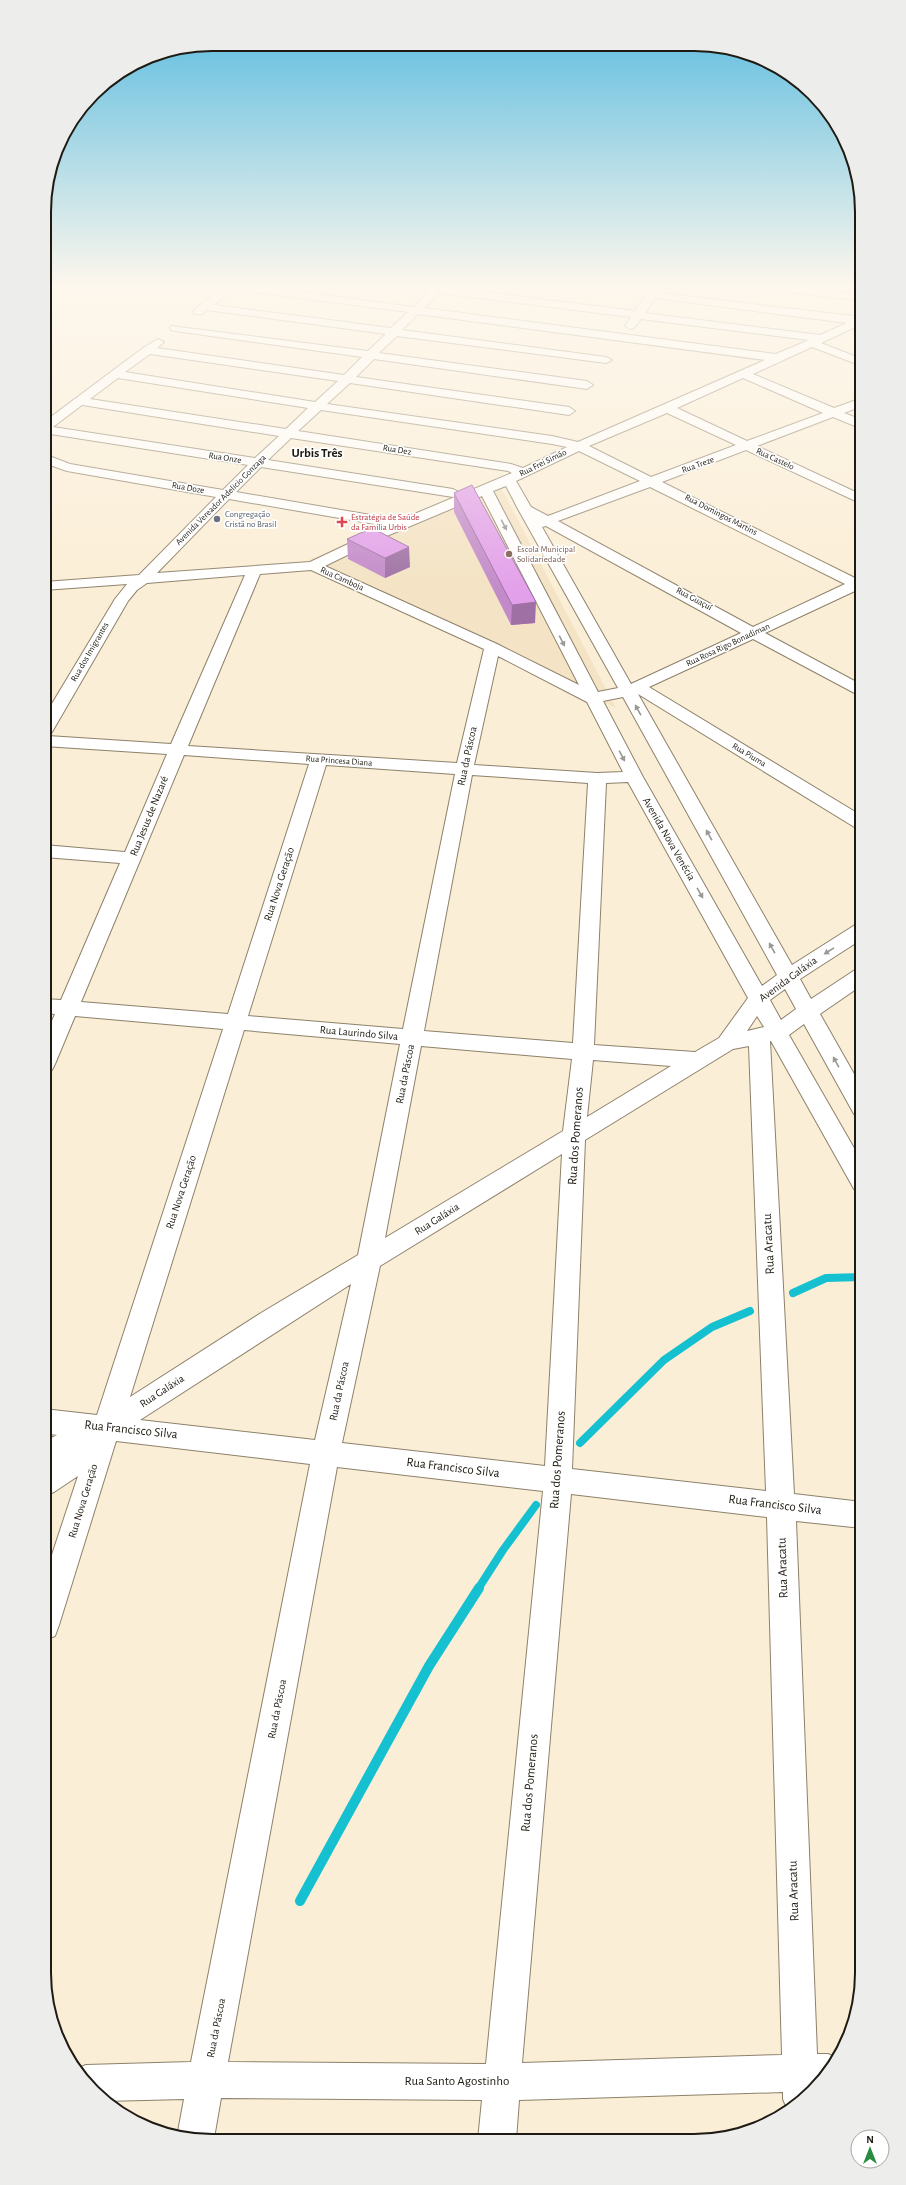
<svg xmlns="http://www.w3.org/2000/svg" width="906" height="2185" font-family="'Alegreya Sans',sans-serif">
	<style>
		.built { fill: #f4e3c4 }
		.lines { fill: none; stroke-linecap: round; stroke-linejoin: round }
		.stream-far1 { stroke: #15c1d1; stroke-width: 8 }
		.stream { stroke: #15c1d1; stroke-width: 10 }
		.minor-casing { stroke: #8d816b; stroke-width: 2 }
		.minor { fill: #fff; fill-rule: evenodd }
		.wall { fill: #c28ac9 }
		.shaded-wall { fill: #9e70a4 }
		.building { fill: #e2a0ea; stroke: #9e70a4 }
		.oneway { fill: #9a9894 }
		.worship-dot { fill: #6b7280; stroke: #fff; stroke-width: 1.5 }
		.health-dot { fill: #e0444e; stroke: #fff; stroke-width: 1.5 }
		.education-dot { fill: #8d6e63; stroke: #fff; stroke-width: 1.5 }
		.labels { text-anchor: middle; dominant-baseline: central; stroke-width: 3.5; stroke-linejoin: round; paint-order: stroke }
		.far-street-label { font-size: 9px; fill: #1f1b12; stroke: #fff }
		.far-worship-label { font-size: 9px; fill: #5b616d; stroke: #fff; text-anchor: start }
		.far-health-label { font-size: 9px; fill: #be3a42; stroke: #fff; text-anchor: start }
		.far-education-label { font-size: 9px; fill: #785e54; stroke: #fff; text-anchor: start }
		.street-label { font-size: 11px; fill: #1f1b12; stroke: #fff }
		.far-district-label { font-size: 13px; font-weight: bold; fill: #1f1b12; stroke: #fff }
		.near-street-label { font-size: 13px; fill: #1f1b12; stroke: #fff }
		.rim { fill: none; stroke: #1f1b12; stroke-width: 2 }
	</style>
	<rect width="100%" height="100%" fill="#fbeed6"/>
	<polygon class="built" points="496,478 616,708 396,607 305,562"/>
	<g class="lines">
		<g class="stream-far1">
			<polyline points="793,1293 826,1278 862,1277"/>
			<polyline points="580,1443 664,1360 712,1327 750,1311"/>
			<polyline points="478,1589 503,1550 536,1505"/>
		</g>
		<polyline class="stream" points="300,1901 429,1666 479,1588"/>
		<defs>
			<g id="minor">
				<path d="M222 288H234L214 305 391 328 408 312 247 291 242 288H274L413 307 428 292 419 288H452L635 311 651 288H662L659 293 862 317V324L821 343 862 359V366L812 347 753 374 834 408 862 398V406L844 413 862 420V429L833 417 757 446 862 495V504L746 450 662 482 857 579 862 578V591L857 590 765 633 862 685V697L753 639 649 687 862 816V830L856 828 638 694 792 965 855 925 862 924V939L800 979 811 999 855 970 862 968V985L820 1014 862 1088V1116L854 1114 804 1024 789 1035 862 1162V1192L854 1189 771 1041H770L794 1494 862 1502V1528L796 1521 817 2054H828L837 2058 821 2084 788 2111 783 2099V2092L519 2100 516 2140H478L482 2100 221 2098 214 2138H179L177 2137 184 2099 105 2101 93 2092 76 2069 86 2065 191 2062 310 1464 116 1441 59 1625 55 1636 44 1640V1579L78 1476 54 1492 44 1496V1442L57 1435 44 1433V1409L97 1415 223 1029 75 1016 55 1064 52 1070 44 1072V1039L55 1014 44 1013V999L61 1000 120 863 44 857V845L125 852 167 754 44 746V717L115 599 127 584 44 590V582L139 575 216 497 67 471 44 463V454L70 464 223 490 248 465 44 433V422L143 348 158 339 164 342 157 348 344 375 362 357 175 331 171 330 170 328 171 326 368 351 386 334 207 310 202 314H194L193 312 194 310ZM439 293 631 317 625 326 630 329 634 328 641 319 809 340 776 354 424 308ZM655 298 847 323 820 335 645 313ZM418 314 765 360 578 442 552 436 327 404 350 383 569 415 575 411 569 407 356 377 374 359 587 389 593 385 587 381 379 353 397 336 606 363 612 360 606 357 402 330ZM150 354 338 381 315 402 125 372ZM118 378 308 408 286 429 90 399ZM743 378 823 413 747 441 677 408ZM82 405 279 436 255 458 53 427ZM321 410 552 444 567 447 523 468 511 464 298 431ZM667 413 736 445 651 477 589 446ZM291 438 508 471 512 473 400 520 236 492 261 467 453 497 460 493 453 489 268 460ZM579 451 640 481 548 516 531 507 516 481ZM506 486 518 509 618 688 598 692 493 491ZM650 487 845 584 753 627 558 521ZM482 496 579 685 497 644 325 566 382 538ZM229 499 386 526 310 562 157 573ZM546 526 741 633 631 684 542 527ZM311 570 484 649 457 763 188 746 260 574ZM245 575 171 744 48 736 52 732 128 601 137 590 147 583ZM498 656 587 702 623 772 597 773 474 765ZM623 697 777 975 762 986 643 777 603 701ZM184 755 309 764 228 1014 81 1002ZM326 765 455 774 403 1029 248 1016ZM472 775 588 783 573 1043 424 1031ZM628 782 748 998 719 1038 695 1052 594 1045 606 783ZM785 989 796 1009 781 1020 770 1000ZM757 1016 764 1027 747 1031ZM244 1030 400 1044 358 1255 261 1313 130 1397ZM421 1046 572 1059 563 1131 385 1238ZM749 1046 766 1491 572 1469 585 1140 733 1049ZM593 1060 671 1066 587 1117ZM562 1154 545 1466 342 1443 380 1266ZM351 1284 315 1440 140 1420ZM337 1467 543 1491 486 2064 228 2062ZM571 1494 767 1517 782 2055 522 2063Z"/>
				<polygon points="773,288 808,288 862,295 862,301 778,291"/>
			</g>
		</defs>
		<use href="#minor" class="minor-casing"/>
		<use href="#minor" class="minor"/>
	</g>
	<g class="wall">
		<polygon points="454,493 535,623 511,625 454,512"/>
		<polygon points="347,539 410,567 385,578 348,559"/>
	</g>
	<g class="shaded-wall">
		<polygon points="409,547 410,567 385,578 385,558"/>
		<polygon points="536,602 535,623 511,625 512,605"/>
	</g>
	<g class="building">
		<polygon points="472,485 536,602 512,605 454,493"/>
		<polygon points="372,528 409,547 385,558 347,539"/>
	</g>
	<defs><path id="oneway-solid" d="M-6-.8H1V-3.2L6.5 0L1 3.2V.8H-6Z"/></defs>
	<g class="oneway">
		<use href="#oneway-solid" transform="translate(504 525) rotate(63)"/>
		<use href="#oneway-solid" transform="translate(562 641) rotate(63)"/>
		<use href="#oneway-solid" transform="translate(638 710) rotate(-119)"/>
		<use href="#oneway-solid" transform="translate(622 756) rotate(62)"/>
		<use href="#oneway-solid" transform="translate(709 835) rotate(-119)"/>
		<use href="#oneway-solid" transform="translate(700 893) rotate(60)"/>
		<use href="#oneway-solid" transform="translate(772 948) rotate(-119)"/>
		<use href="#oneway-solid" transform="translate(829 951) rotate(148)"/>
		<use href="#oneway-solid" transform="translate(836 1062) rotate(-119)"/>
	</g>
	<linearGradient id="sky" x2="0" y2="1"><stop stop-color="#53b9df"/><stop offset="0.48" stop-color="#fdf7ed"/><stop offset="1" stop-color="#fdf7ed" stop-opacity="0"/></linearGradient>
	<rect width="906" height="594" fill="url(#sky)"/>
	<circle class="worship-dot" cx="217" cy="519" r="4"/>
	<path class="health-dot" d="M340 516h4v4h4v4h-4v4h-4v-4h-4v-4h4z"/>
	<circle class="education-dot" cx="509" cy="554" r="4"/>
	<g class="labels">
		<g class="far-street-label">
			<text transform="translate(397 450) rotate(9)">Rua Dez</text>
			<text transform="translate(225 458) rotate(9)">Rua Onze</text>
			<text transform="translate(775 459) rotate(25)">Rua Castelo</text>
			<text transform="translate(543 463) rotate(-26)">Rua Frei Simão</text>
			<text transform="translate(698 465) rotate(-20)">Rua Treze</text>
			<text transform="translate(188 488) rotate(10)">Rua Doze</text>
			<text transform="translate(221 500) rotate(-45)">Avenida Vereador Adelicio Gonzaga</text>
			<text transform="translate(721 515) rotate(27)">Rua Domingos Martins</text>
			<text transform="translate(342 579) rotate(24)">Rua Camboja</text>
			<text transform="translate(694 599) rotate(28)">Rua Guaçuí</text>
			<text transform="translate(728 645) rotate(-25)">Rua Rosa Rigo Bonadiman</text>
			<text transform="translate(90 652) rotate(-60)">Rua dos Imigrantes</text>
			<text transform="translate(749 755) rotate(31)">Rua Piuma</text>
			<text transform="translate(339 761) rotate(4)">Rua Princesa Diana</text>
		</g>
		<g class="far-worship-label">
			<text x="225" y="514">Congregação<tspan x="225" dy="10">Cristã no Brasil</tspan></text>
		</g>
		<g class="far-health-label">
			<text x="351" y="517">Estratégia de Saúde<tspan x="351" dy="10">da Família Urbis</tspan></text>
		</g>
		<g class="far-education-label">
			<text x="517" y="549">Escola Municipal<tspan x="517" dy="10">Solidariedade</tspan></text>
		</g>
		<g class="street-label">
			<text transform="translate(467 756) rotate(-78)">Rua da Páscoa</text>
			<text transform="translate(149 816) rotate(-68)">Rua Jesus de Nazaré</text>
			<text transform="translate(669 839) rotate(60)">Avenida Nova Venécia</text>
			<text transform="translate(279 884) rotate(-72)">Rua Nova Geração</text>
			<text transform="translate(788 979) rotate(-36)">Avenida Galáxia</text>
			<text transform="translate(359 1033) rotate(5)">Rua Laurindo Silva</text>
			<text transform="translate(405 1074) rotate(-79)">Rua da Páscoa</text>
			<text transform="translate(181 1192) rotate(-72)">Rua Nova Geração</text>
			<text transform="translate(437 1219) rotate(-32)">Rua Galáxia</text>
			<text transform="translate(162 1391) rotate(-33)">Rua Galáxia</text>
			<text transform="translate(339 1391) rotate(-78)">Rua da Páscoa</text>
			<text transform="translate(83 1501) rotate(-73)">Rua Nova Geração</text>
			<text transform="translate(277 1709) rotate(-79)">Rua da Páscoa</text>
			<text transform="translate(216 2028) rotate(-79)">Rua da Páscoa</text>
		</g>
		<g class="far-district-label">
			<text x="317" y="453">Urbis Três</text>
		</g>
		<g class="near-street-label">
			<text transform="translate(576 1136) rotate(-86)">Rua dos Pomeranos</text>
			<text transform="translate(769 1244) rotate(-93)">Rua Aracatu</text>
			<text transform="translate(131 1430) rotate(6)">Rua Francisco Silva</text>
			<text transform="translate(558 1460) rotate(-86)">Rua dos Pomeranos</text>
			<text transform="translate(453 1468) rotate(7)">Rua Francisco Silva</text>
			<text transform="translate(775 1505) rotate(7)">Rua Francisco Silva</text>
			<text transform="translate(783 1568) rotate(-92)">Rua Aracatu</text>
			<text transform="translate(530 1783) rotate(-85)">Rua dos Pomeranos</text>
			<text transform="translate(794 1891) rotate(-92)">Rua Aracatu</text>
			<text x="457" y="2081">Rua Santo Agostinho</text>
		</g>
	</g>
	<path d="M0 0H906V2185H0ZM212 51H694A161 161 0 0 1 855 212V1973A161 161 0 0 1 694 2134H212A161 161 0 0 1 51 1973V212A161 161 0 0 1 212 51Z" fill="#ededec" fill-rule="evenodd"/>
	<path class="rim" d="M212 51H694A161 161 0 0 1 855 212V1973A161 161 0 0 1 694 2134H212A161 161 0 0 1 51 1973V212A161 161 0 0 1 212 51Z"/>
	<g transform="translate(870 2149)"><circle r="19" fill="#ffffff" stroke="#a5a4a0"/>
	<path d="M0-3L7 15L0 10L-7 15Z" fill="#278b40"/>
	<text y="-6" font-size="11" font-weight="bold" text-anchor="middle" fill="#1f1b12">N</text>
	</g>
</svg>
